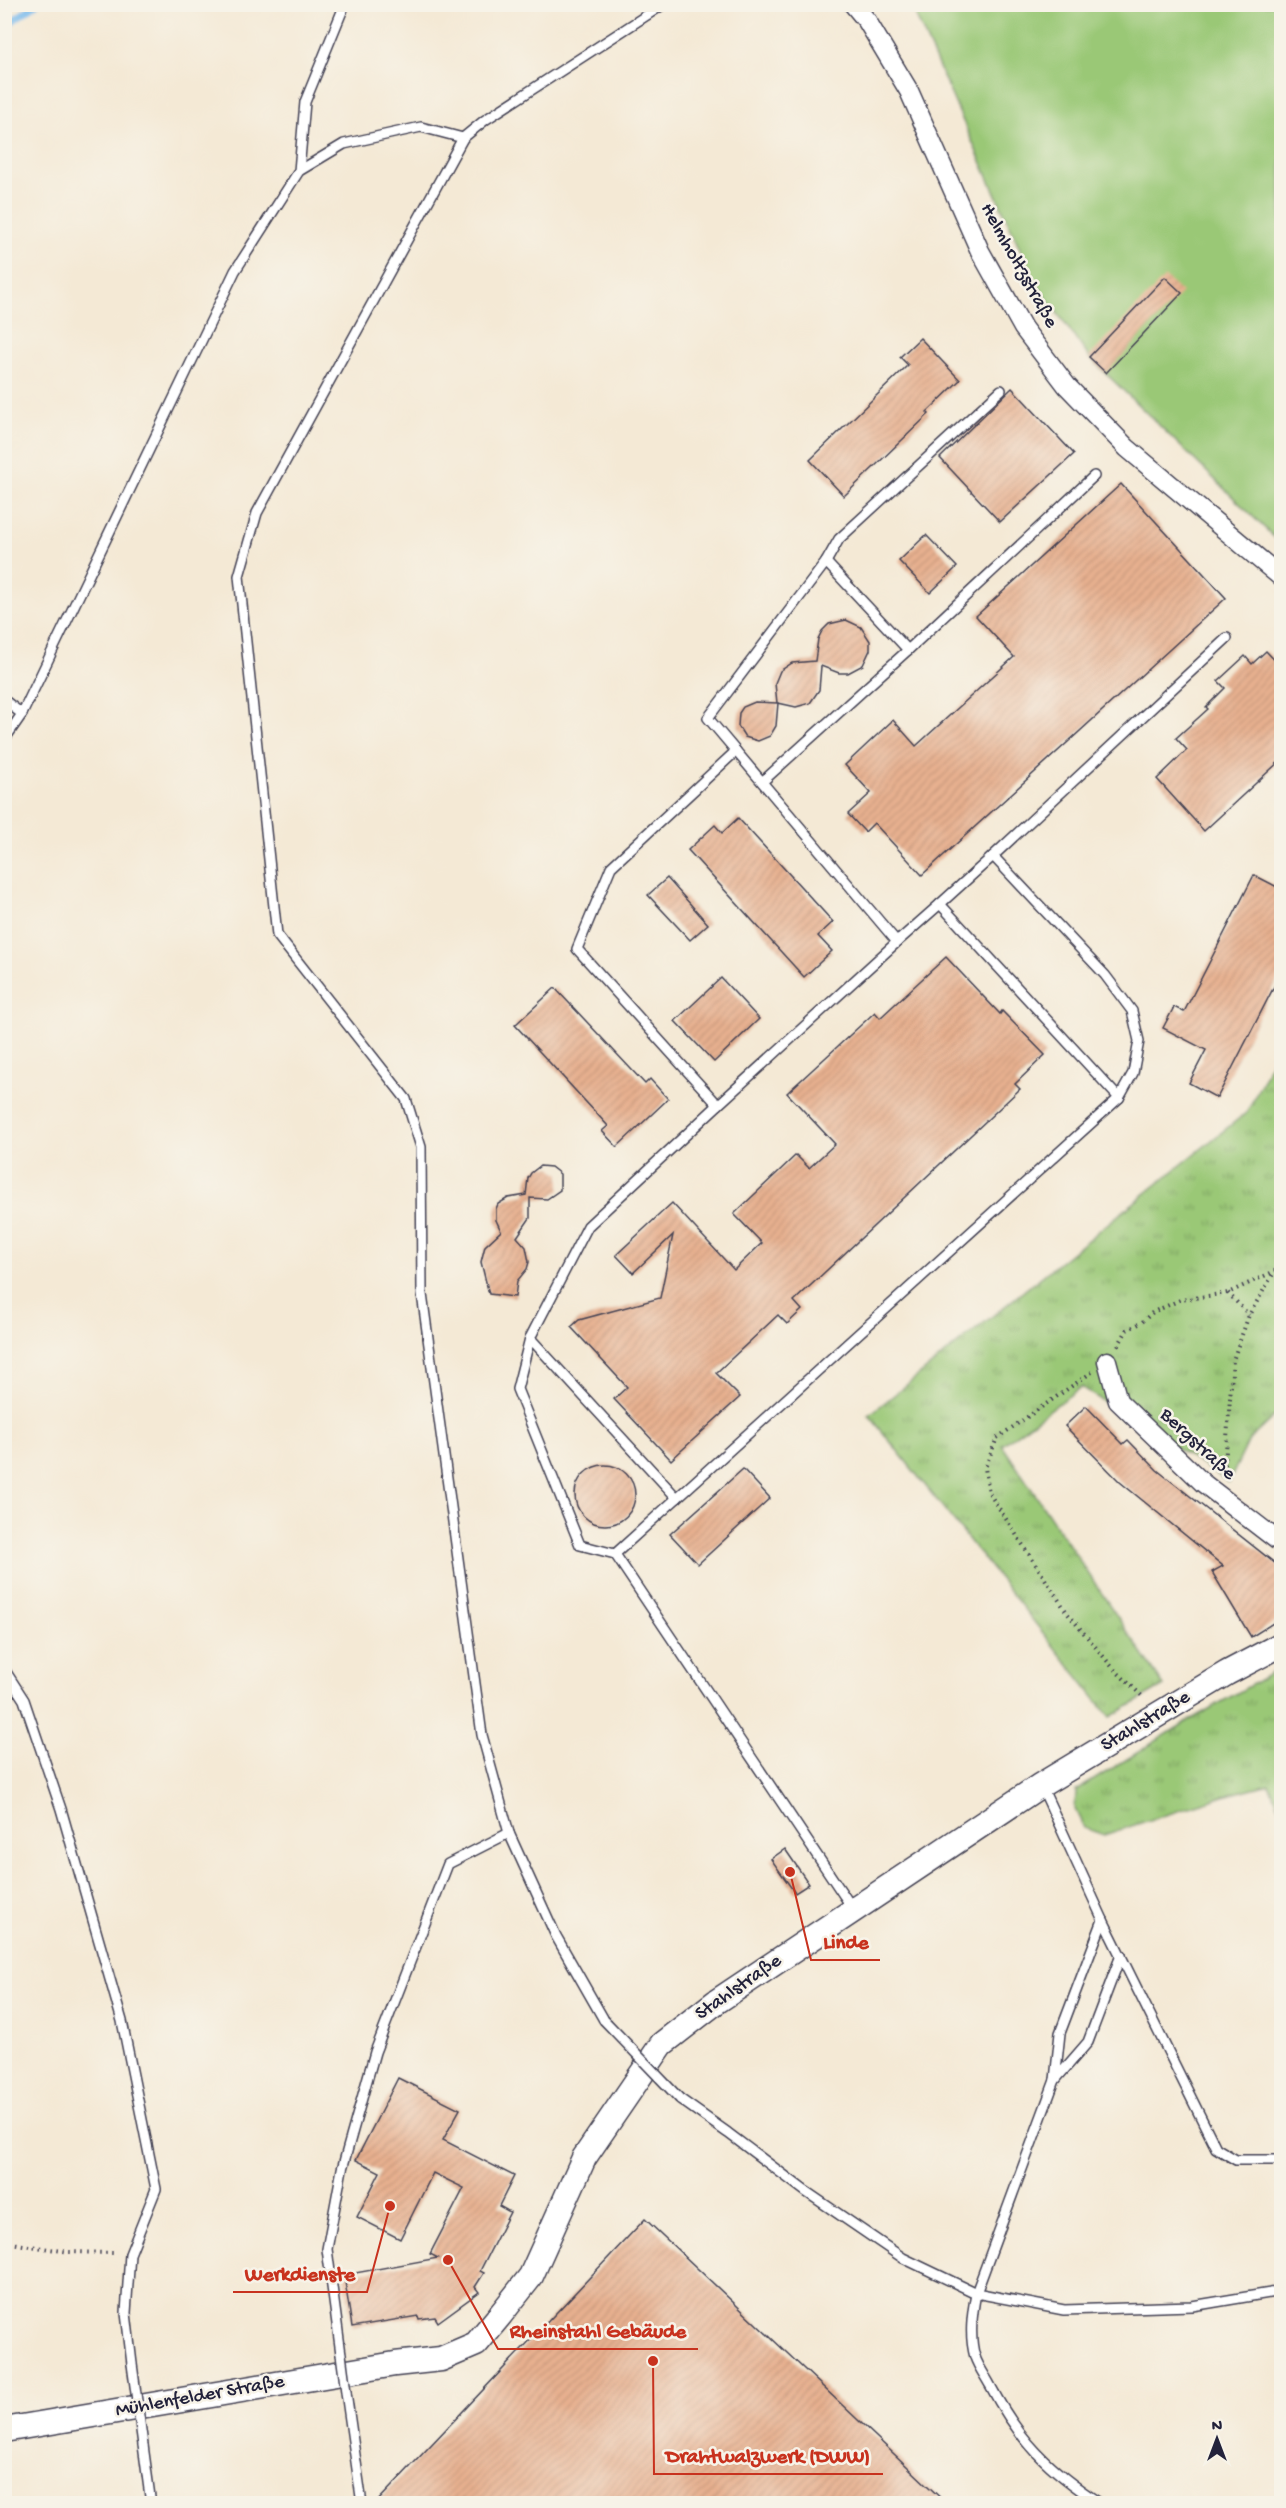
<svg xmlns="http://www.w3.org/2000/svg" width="1286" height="2508" font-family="'Gochi Hand',sans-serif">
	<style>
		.grass { fill: #9ac876; stroke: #5e7558; stroke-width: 1.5 }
		.park { fill: url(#park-tufts); stroke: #5e7558; stroke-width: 1.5 }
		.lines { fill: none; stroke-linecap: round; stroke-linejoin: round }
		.stream { stroke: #78baed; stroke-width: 7 }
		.building { fill: url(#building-hatch) }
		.lane-casing { stroke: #424052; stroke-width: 12 }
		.street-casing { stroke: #424052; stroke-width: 21 }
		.secondary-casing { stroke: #424052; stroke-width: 27 }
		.path { stroke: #424052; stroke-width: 4; stroke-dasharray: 1.5 4.5; stroke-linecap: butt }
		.lane { stroke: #fff; stroke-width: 9 }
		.street { stroke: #fff; stroke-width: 18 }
		.secondary { stroke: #fff; stroke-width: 24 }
		.lane-bridge-casing { stroke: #424052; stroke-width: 12; stroke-linecap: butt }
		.lane-bridge { stroke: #fff; stroke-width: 9 }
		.labels { text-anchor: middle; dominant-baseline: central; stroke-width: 5; stroke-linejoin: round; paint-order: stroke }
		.street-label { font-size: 20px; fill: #22223b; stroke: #f7f3e8 }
		.leader { fill: none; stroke: #c8321e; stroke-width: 2 }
		.callout-dot { fill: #c8321e; stroke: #f7f3e8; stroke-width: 2 }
		.callout-label { font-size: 21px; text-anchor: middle; font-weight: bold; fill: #c8321e; stroke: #f7f3e8; stroke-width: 5; stroke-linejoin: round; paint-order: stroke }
	</style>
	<defs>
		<pattern id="park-tufts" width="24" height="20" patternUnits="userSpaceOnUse" patternTransform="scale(1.5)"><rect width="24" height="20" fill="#9ac876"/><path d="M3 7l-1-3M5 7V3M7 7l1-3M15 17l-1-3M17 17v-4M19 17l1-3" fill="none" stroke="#7da262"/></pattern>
		<pattern id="building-hatch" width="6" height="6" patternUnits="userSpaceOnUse" patternTransform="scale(1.5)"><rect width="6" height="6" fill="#e7b08f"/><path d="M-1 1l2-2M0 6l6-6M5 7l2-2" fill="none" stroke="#c6977c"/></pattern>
	</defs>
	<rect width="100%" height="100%" fill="#f7f3e8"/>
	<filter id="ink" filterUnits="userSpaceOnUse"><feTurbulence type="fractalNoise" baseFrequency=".0167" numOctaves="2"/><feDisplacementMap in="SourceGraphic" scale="12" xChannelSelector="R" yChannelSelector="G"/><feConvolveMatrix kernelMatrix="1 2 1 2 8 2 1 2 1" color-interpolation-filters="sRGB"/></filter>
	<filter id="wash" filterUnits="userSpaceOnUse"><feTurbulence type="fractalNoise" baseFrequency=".008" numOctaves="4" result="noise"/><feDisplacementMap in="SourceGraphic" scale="24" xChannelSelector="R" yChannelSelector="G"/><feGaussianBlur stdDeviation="1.35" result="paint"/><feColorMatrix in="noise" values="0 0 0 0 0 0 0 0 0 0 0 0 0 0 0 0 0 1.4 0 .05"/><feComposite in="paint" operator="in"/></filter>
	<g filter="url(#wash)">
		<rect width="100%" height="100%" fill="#f4e9d5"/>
		<polygon class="grass" points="911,5 1281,5 1281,544 1089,357 1035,282"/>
		<g class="park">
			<polygon points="1281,1043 1281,1410 1249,1440 1229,1482 1081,1387 1002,1445 1164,1686 1110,1717 869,1415 1247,1112"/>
			<polygon points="1281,1668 1281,1811 1269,1784 1227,1795 1104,1835 1084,1828 1075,1809 1076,1791 1188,1721"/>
		</g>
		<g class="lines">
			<polyline class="stream" points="4,27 36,4"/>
		</g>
		<g id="blocks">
			<g class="building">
				<polygon points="1165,277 1182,293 1106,373 1089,357"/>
				<polygon points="920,338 960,380 927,412 929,414 844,496 810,460 908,365 900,357"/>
				<polygon points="1012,388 1074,454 1000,522 940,458"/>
				<polygon points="1121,484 1226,598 922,875 874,823 865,832 848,814 871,793 845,765 893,720 916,746 1014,657 976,616"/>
				<polygon points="926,535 957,567 930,593 899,561"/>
				<polygon points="846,620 861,627 870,641 870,650 863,665 848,673 839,673 821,666 819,690 810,703 796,707 778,703 776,726 770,736 758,741 745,737 738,726 739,713 743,707 755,702 777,703 775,683 780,671 792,663 815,661 818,639 822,631 829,624"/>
				<polygon points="1266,651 1281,667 1281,760 1204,831 1157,779 1187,750 1176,738 1208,709 1206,707 1225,688 1218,681 1245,656 1252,664"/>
				<polygon points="738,818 833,922 818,936 832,951 804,977 688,850 715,825 722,833"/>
				<polygon points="1254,875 1281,889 1281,973 1217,1098 1189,1083 1206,1050 1163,1028 1174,1007 1184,1012"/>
				<polygon points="667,878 708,924 690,940 648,895"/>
				<polygon points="946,957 1000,1014 1002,1011 1045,1055 1015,1084 1020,1089 794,1301 802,1310 787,1324 778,1315 716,1373 740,1397 671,1460 614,1399 627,1387 571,1327 579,1320 660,1298 673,1235 633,1273 616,1255 672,1203 734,1270 762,1243 734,1214 796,1155 809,1168 835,1144 787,1093 875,1012 880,1018"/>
				<polygon points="721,978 759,1019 714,1062 675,1021"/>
				<polygon points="555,988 645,1084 650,1079 668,1099 617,1147 602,1131 608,1126 515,1025"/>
				<polygon points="540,1166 551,1167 560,1174 560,1190 547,1199 530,1198 530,1218 517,1237 526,1247 529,1262 527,1269 517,1281 515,1297 489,1294 481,1262 485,1246 501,1231 496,1220 496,1209 498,1204 508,1198 526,1195 528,1178 531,1173"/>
				<polygon points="1086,1406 1123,1444 1128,1440 1157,1470 1281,1568 1281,1618 1251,1637 1212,1572 1223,1566 1120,1482 1065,1426"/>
				<circle cx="605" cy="1495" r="30"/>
				<polygon points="743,1469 770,1498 698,1564 670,1534"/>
				<polygon points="785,1849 809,1884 795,1893 771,1859"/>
				<polygon points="398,2078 460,2109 443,2140 514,2176 499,2206 510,2212 480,2271 484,2273 475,2287 479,2292 438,2322 435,2317 419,2319 418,2316 352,2327 344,2275 438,2258 430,2254 464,2188 433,2173 400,2239 357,2217 380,2172 356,2160"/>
				<polygon points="645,2219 947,2504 375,2504"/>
			</g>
		</g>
	</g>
	<g filter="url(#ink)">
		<use href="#blocks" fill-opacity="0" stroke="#424052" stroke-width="1.5"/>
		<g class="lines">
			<defs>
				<g id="lane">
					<polyline points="299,171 305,102 345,4"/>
					<polyline points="826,562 839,539 1001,390"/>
					<polyline points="908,650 1094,476"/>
					<polyline points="4,700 22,714"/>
					<polyline points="4,740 22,714 235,271 299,171 344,144 421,127 463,138"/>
					<polyline points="736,751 611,867 577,949 718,1105 897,942"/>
					<polyline points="762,782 908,650 826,562 708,718 897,942 940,904 1119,1098 615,1554 853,1909"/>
					<polyline points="993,856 1227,638"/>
					<polyline points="940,904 993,856 1105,975 1132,1011 1139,1041 1133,1073 1119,1098"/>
					<polyline points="530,1338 517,1389 580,1545 615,1554"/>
					<polyline points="677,1498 530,1338 588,1226 718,1105"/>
					<polyline points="4,1669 24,1700 61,1809 122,2021 156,2189 130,2254 126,2313 132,2364"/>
					<polyline points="1042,1787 1103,1920 1216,2148 1236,2160 1276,2160 1282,2158"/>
					<polyline points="604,2020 556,1936 509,1833 482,1735 422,1294 421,1147 406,1099 277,935 239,576 257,513 463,138 485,120 664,4"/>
					<polyline points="1055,2080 1088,2042 1121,1955"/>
					<polyline points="680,2099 728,2133 805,2191 903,2258 976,2293 1064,2310 1192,2306 1282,2291"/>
					<polyline points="341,2354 327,2249 342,2169 375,2052 448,1864 509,1833"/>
					<polyline points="346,2392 362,2504"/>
					<polyline points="143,2445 151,2504"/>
					<path d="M1101 2504C1048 2470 1019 2440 990 2385 985 2376 978 2366 975 2357 969 2336 972 2314 976 2293L1055 2080 1060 2033 1103 1920"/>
				</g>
				<g id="street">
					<polyline points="853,4 867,21 909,91 980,251 1023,328 1067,386 1127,448 1282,578"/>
					<polyline points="1107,1361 1118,1401 1203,1483 1282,1544"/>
				</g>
				<polyline id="secondary" points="4,2430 395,2364 441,2359 476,2344 501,2314 531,2276 584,2158 662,2044 716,2002 1041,1785 1227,1673 1282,1644"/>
			</defs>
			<use href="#lane" class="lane-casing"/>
			<use href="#street" class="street-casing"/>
			<use href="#secondary" class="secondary-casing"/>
			<g class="path">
				<polyline points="1228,1293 1249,1315"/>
				<polyline points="1118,1346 1127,1330 1141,1323 1153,1312 1180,1300 1228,1293 1275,1271"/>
				<polyline points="1092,1372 997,1438 985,1468 989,1493 1068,1614 1113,1668 1144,1698"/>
				<polyline points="1224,1477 1233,1360 1249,1315 1282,1259"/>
				<polyline points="4,2242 69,2252 117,2253"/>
			</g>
			<use href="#lane" class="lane"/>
			<use href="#street" class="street"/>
			<use href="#secondary" class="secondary"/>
			<defs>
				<g id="lane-bridge">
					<polyline points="604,2020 680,2099"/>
					<polyline points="341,2354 346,2392"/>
					<polyline points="132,2364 143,2445"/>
				</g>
			</defs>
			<use href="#lane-bridge" class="lane-bridge-casing"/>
			<use href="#lane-bridge" class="lane-bridge"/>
		</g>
	</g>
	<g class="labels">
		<g class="street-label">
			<text transform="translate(1018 266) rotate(61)">Helmholtzstraße</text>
			<text transform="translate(1197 1445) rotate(43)">Bergstraße</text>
			<text transform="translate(1146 1722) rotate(-31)">Stahlstraße</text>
			<text transform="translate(739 1988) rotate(-35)">Stahlstraße</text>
			<text transform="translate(200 2397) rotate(-10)">Mühlenfelder Straße</text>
		</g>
	</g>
	<path class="leader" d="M790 1872L811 1960H880M390 2206L367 2292H233M448 2260L498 2349H698M653 2361L654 2474H883"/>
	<g class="callout-dot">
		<circle cx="790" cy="1872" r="6"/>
		<circle cx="390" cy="2206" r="6"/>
		<circle cx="448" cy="2260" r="6"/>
		<circle cx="653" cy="2361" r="6"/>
	</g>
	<g class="callout-label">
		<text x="846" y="1948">Linde</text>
		<text x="300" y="2280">Werkdienste</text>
		<text x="598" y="2337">Rheinstahl Gebäude</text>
		<text x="768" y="2462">Drahtwalzwerk (DWW)</text>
	</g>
	<rect width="1286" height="2508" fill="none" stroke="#f7f3e8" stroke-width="24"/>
	<g transform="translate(1217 2439)" stroke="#f7f3e8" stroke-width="4.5" paint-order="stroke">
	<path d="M0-4.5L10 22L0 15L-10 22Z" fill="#22223b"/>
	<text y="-9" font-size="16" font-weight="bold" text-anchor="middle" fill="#22223b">N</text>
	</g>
</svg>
